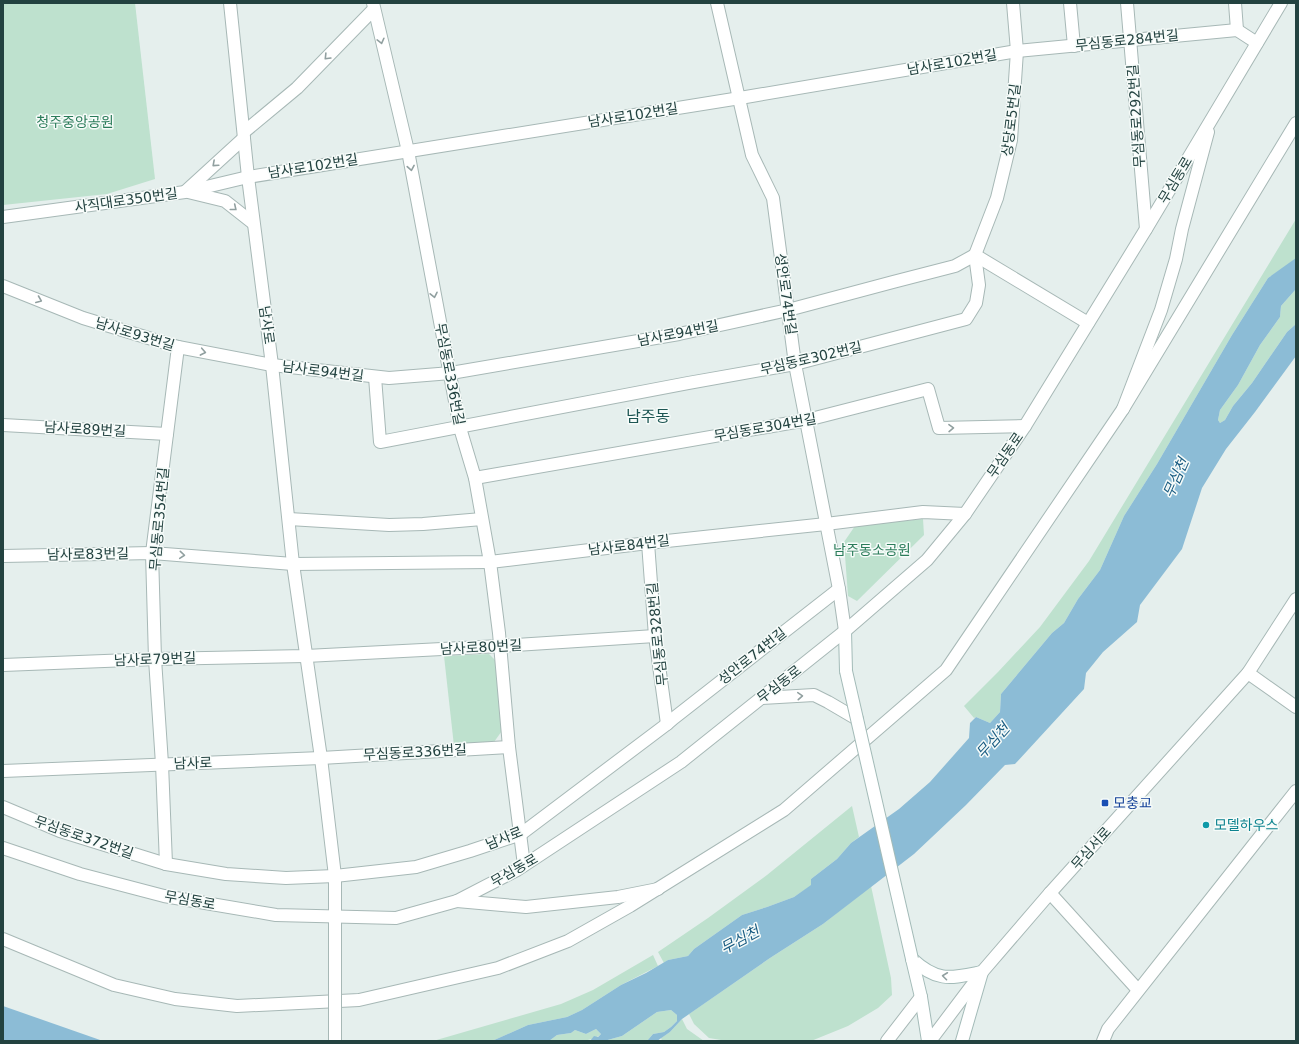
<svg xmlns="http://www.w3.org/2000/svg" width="1299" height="1044" font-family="'DejaVu Sans','Noto Sans KR',sans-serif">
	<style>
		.green { fill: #bee1ce }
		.water { fill: #8cbcd6 }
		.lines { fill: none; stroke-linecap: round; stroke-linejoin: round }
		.minor-casing { stroke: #a7b8b6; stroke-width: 14 }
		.tertiary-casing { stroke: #a7b8b6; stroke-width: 14 }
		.secondary-casing { stroke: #a3bbb8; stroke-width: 14 }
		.minor { stroke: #fff; stroke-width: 12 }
		.tertiary { stroke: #fff; stroke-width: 12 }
		.secondary { stroke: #fff; stroke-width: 12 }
		.tertiary-bridge-casing { stroke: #a7b8b6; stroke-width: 14; stroke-linecap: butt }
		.secondary-bridge-casing { stroke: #a3bbb8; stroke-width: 14; stroke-linecap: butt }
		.tertiary-bridge { stroke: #fff; stroke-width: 12 }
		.secondary-bridge { stroke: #fff; stroke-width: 12 }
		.oneway { stroke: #91a0a0 }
		.transit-dot { fill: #1a4fb4; stroke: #f6fbf9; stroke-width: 1.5 }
		.culture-dot { fill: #0f9aa8; stroke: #f6fbf9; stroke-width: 1.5 }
		.labels { text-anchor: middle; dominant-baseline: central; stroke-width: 3; stroke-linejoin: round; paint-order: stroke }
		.street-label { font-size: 14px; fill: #234240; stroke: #f6fbf9 }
		.park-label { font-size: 14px; fill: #2b7c5a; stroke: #f6fbf9 }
		.transit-label { font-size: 14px; fill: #164399; stroke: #f6fbf9; text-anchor: start }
		.culture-label { font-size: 14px; fill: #0d838f; stroke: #f6fbf9; text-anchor: start }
		.water-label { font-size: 15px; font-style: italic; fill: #195c82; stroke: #f6fbf9 }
		.quarter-label { font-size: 16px; fill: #1d5653; stroke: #f6fbf9 }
	</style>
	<rect width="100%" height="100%" fill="#e5efed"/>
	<g class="green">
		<polygon points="3,3 135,3 155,179 107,194 3,205"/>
		<polygon points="1296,219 1295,260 1268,278 1232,335 1157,464 1124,516 1100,570 1078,599 1064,623 1052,633 1001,694 1000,712 990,723 976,717 974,718 964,706 998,672 1040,627 1089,561"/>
		<polygon points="1296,289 1296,324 1287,332 1252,383 1233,406 1225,420 1220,423 1218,420 1220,410 1238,385 1260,345 1280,317 1281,306"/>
		<polygon points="923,519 924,535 857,601 848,596 844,542 855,526"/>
		<polygon points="489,654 497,662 504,728 494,742 454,746 444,656"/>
		<polygon points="852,806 859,837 851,843 837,859 811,879 812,885 794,897 767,907 742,915 694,949 688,956 668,960 664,963 658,952 708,918 767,875"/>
		<polygon points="871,886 891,978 892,995 878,1008 848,1026 811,1041 727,1041 709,1038 694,1024 689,1014 770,958 823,924"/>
		<polygon points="653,955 658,966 621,985 582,1010 567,1017 528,1025 492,1041 433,1041 561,1004 593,990"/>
		<polygon points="671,1010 677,1015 677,1021 671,1027 664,1032 653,1034 647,1041 604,1041 622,1036 657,1012"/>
		<polygon points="682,1019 687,1029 704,1041 662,1041 661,1038 670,1032"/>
		<path d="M596 1029 601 1034C592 1044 563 1041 549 1041L557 1035 571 1033 575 1030 586 1034Z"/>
	</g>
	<g class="water">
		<polygon points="1296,258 1296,289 1281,306 1280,317 1260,345 1238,385 1220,410 1218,420 1220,423 1225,420 1233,406 1252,383 1287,332 1296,324 1296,356 1255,412 1226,449 1202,488 1182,549 1140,605 1137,622 1103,652 1086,673 1084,689 1015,764 1005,765 966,805 914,854 823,924 770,958 682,1019 670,1032 657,1041 647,1041 653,1034 664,1032 671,1027 677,1021 677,1015 671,1010 657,1012 622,1036 604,1041 590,1041 594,1036 598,1037 601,1034 596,1029 586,1034 575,1030 571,1033 557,1035 549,1041 492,1041 528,1025 567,1017 582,1010 621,985 646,973 668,960 688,956 694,949 742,915 767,907 794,897 811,885 811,879 837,859 851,843 899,809 930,782 969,738 970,723 976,717 990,723 1000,712 1001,694 1052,633 1064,623 1078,599 1100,570 1124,516 1157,464 1232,335 1268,278"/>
		<polygon points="3,1006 103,1041 3,1041"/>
	</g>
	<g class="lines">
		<defs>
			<g id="minor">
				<polyline points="373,3 408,151 460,428 475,478 490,562 499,633 509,747 524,865"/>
				<polyline points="717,3 752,155 773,198 795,364 839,589 845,631"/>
				<polyline points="1070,3 1074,46"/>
				<polyline points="1127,3 1146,229"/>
				<polyline points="1235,3 1237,30"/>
				<polyline points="1237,30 1257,43"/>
				<polyline points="244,132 297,88 374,9"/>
				<polyline points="186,191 244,138"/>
				<polyline points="188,192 225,201 253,223"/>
				<polyline points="3,217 185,192 248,177 740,98 1017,51 1237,30"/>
				<polyline points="975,255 1088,323"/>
				<polyline points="3,286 83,318 178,347 272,365 389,378 451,373 679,334 788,310 893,282 955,266 975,255"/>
				<polyline points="375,377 380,442 688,383 795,364 966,319 976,303 979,285 975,255 997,198 1011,140 1017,51 1013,3"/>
				<polyline points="3,425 167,434"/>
				<polyline points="475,478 807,420 928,389 939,428 1025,426"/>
				<polyline points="289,519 389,525 423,524 482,519"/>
				<polyline points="648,543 655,636 667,724"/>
				<polyline points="3,556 152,553 293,564 490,562 648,543 826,524 923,512 965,514"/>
				<polyline points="3,665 155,659 306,656 500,646 655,636"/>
				<polyline points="3,771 321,758 509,747"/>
				<polyline points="3,807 60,831 166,864 226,874 286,878 335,876 416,867 470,851 521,834 667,724 674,718 839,589"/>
				<polyline points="166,864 162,764 155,659 152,553 178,347"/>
				<polyline points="1050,893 1138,990"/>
				<polyline points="3,939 114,985 175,999 237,1006 359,1000 498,968 568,941 630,906 784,810 946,670 1123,409 1296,123"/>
				<polyline points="1103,1041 1108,1029 1296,791"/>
			</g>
			<g id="tertiary">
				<polyline points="230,3 248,177 272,365 293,564 321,758 335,876 335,948"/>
				<polyline points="1123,409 1161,310 1176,259 1182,229 1208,132"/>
				<polyline points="1248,673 1296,707"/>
				<polyline points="761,698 814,695 828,702 857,719"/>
				<polyline points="3,848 80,874 164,896 276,915 396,918 457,901 517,870 681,762 845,631 927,560 965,514 1025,426 1146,229 1281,3"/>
				<polyline points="457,901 526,907 618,897 658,889"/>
				<polyline points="887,1041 921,997"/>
				<polyline points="930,1041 982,972 1050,893 1248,673 1296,599"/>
			</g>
			<g id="secondary">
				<polyline points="845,631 846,671"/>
				<path d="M912 959C938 983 951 978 982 972L962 1041"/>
				<polyline points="912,959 921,997 928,1041"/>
			</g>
		</defs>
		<use href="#minor" class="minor-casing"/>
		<use href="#tertiary" class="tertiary-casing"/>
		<use href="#secondary" class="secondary-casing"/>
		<use href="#minor" class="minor"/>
		<use href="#tertiary" class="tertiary"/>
		<use href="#secondary" class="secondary"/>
		<defs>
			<polyline id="tertiary-bridge" points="335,948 335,1041"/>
			<polyline id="secondary-bridge" points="846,671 912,959"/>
		</defs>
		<use href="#tertiary-bridge" class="tertiary-bridge-casing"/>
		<use href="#secondary-bridge" class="secondary-bridge-casing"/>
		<use href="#tertiary-bridge" class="tertiary-bridge"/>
		<use href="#secondary-bridge" class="secondary-bridge"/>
	</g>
	<defs><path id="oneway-chevron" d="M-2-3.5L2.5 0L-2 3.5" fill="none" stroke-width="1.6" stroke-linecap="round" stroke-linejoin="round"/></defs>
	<g class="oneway">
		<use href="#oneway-chevron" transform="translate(381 41) rotate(76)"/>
		<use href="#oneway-chevron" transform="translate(327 57) rotate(134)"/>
		<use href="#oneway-chevron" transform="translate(215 164) rotate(138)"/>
		<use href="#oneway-chevron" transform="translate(411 168) rotate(80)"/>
		<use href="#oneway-chevron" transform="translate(234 208) rotate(39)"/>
		<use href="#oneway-chevron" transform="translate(434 295) rotate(78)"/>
		<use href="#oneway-chevron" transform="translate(39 300) rotate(22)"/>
		<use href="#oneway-chevron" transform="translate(203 352) rotate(11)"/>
		<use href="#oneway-chevron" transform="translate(951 428) rotate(-1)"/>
		<use href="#oneway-chevron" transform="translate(182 555) rotate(5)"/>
		<use href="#oneway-chevron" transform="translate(800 696) rotate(-4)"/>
		<use href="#oneway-chevron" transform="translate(945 976) rotate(-173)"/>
	</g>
	<rect class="transit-dot" x="1101" y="799" width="8" height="8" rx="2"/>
	<circle class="culture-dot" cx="1206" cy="825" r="4"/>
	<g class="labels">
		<g class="street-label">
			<text transform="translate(1127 40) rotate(-6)">무심동로284번길</text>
			<text transform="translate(952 62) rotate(-10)">남사로102번길</text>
			<text transform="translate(633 115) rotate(-9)">남사로102번길</text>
			<text transform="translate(1136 116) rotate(-94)">무심동로292번길</text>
			<text transform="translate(1011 120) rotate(-83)">상당로5번길</text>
			<text transform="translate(313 166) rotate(-9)">남사로102번길</text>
			<text transform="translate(1175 180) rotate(-59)">무심동로</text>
			<text transform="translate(126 200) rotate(-8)">사직대로350번길</text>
			<text transform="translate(786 294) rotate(82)">성안로74번길</text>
			<text transform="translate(267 325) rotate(82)">남사로</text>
			<text transform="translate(678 333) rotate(-11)">남사로94번길</text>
			<text transform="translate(135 334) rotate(17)">남사로93번길</text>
			<text transform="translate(811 358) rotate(-13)">무심동로302번길</text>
			<text transform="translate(323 371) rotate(7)">남사로94번길</text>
			<text transform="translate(450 374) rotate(79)">무심동로336번길</text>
			<text transform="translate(765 427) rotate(-10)">무심동로304번길</text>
			<text transform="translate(85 429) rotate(3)">남사로89번길</text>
			<text transform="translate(1005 455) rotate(-55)">무심동로</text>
			<text transform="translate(159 519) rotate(-85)">무심동로354번길</text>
			<text transform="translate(629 545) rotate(-7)">남사로84번길</text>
			<text transform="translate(88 554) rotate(-1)">남사로83번길</text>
			<text transform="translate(657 634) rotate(-96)">무심동로328번길</text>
			<text transform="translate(481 647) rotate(-3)">남사로80번길</text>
			<text transform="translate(752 656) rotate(-38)">성안로74번길</text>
			<text transform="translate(155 659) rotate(-2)">남사로79번길</text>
			<text transform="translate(779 684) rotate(-38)">무심동로</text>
			<text transform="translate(415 752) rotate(-3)">무심동로336번길</text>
			<text transform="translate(193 763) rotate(-2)">남사로</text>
			<text transform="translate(84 837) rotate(19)">무심동로372번길</text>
			<text transform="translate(504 838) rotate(-22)">남사로</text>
			<text transform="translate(1091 848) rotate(-48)">무심서로</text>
			<text transform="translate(514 870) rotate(-30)">무심동로</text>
			<text transform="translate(190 900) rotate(10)">무심동로</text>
		</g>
		<g class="park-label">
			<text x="75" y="122">청주중앙공원</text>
			<text x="872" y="550">남주동소공원</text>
		</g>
		<g class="transit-label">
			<text x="1113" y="803">모충교</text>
		</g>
		<g class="culture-label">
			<text x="1214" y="825">모델하우스</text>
		</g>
		<g class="water-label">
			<text transform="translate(1176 478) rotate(-66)">무심천</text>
			<text transform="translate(993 741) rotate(-48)">무심천</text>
			<text transform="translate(740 940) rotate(-28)">무심천</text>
		</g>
		<g class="quarter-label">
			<text x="648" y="416">남주동</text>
		</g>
	</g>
	<rect width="1299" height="1044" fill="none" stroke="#234240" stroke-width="8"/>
</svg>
